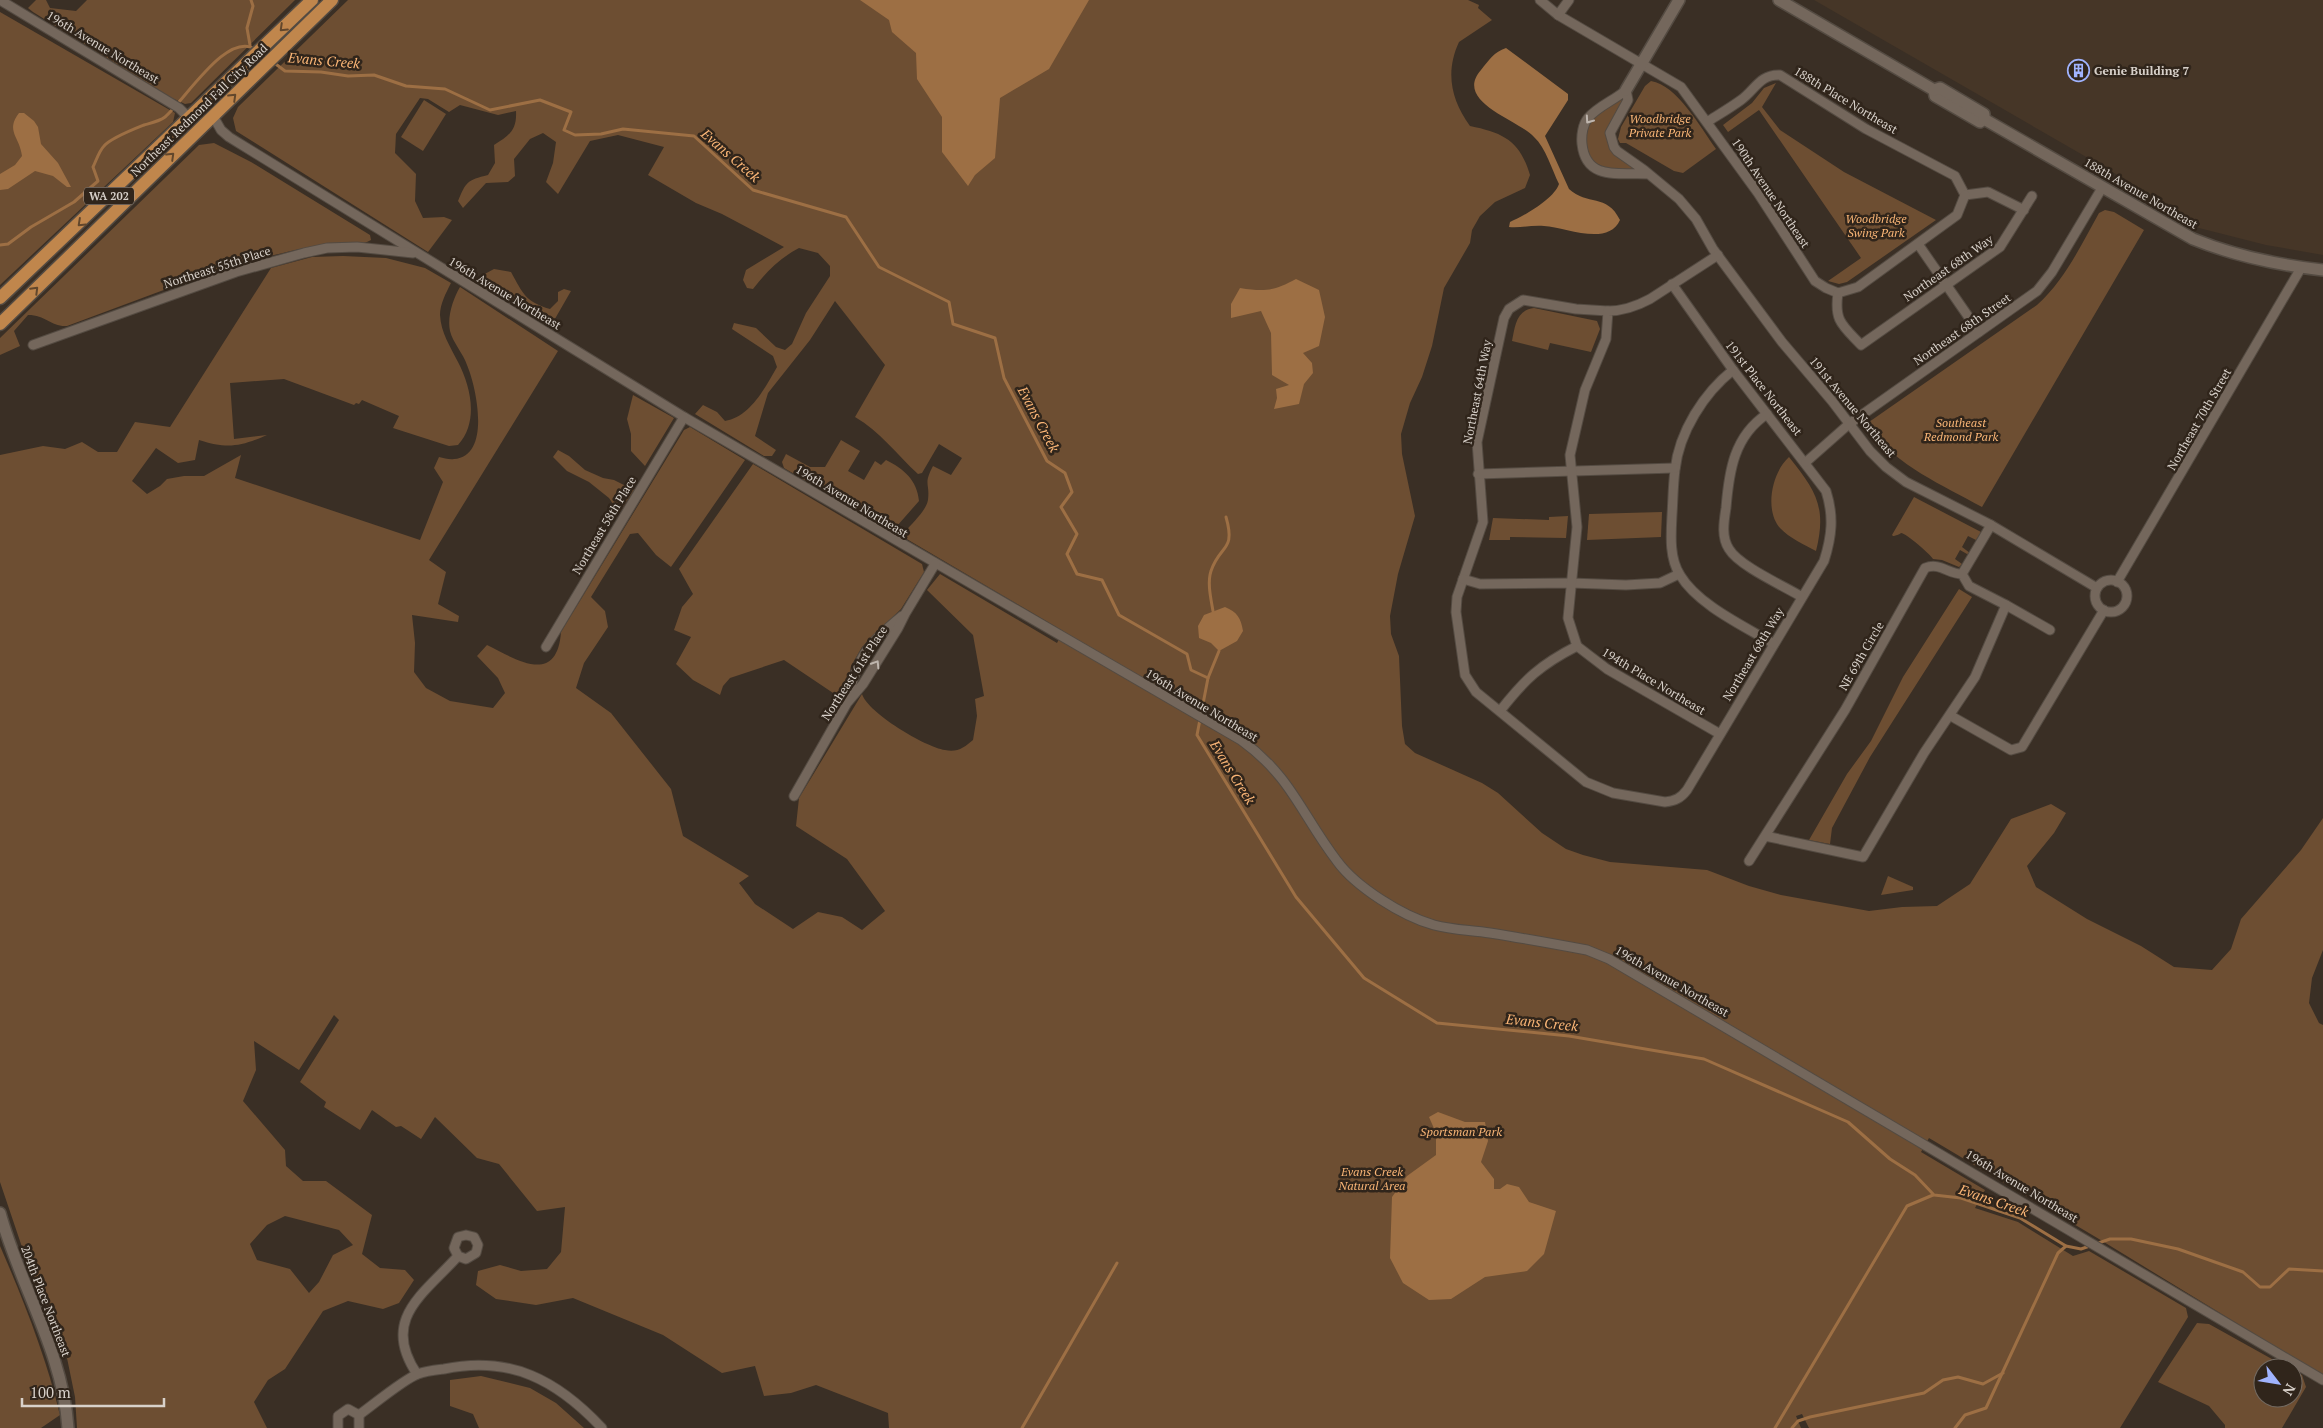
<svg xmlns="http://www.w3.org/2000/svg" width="2323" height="1428" font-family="'PT Serif',serif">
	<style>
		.built { fill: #463627 }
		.green { fill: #6d4e32; fill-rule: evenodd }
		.water { fill: #9d6f44 }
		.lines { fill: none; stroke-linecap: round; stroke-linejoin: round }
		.stream { stroke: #9d6f44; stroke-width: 3 }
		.minor-casing { stroke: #544b42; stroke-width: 11 }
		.tertiary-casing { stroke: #544b42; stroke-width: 14 }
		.primary-casing { stroke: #544b42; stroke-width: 15 }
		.minor { stroke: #74675c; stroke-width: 9 }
		.tertiary { stroke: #74675c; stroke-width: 11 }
		.primary { stroke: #c0864c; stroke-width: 12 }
		.oneway { stroke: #62472c }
		.oneway2 { stroke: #bfb6ae }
		.labels { text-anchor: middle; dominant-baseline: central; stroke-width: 5; stroke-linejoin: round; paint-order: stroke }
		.shield { fill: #30251b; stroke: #a69d96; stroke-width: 1 }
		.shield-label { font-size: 11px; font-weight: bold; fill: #d8d1ca }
		.street-label { font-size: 12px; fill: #d8d1ca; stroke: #30251b }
		.poi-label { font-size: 12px; font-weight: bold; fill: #d8d1ca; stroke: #30251b; text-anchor: start }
		.park-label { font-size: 12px; font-style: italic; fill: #f9b576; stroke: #30251b }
		.water-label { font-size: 14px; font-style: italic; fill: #fab576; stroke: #30251b }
	</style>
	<rect width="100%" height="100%" fill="#3a2f25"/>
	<polygon class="built" points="1814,0 2323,0 2323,255 2266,245 2199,228 2129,189 2128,181"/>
	<g class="green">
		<polygon points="36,0 46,0 50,8 76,11 87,0 295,0 191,103 185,104 172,98 33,12 28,8"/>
		<path d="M348 0H1468L1479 5 1478 8 1492 20 1459 42C1445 72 1451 100 1470 126 1504 133 1520 141 1530 175L1525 188 1495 202 1480 216 1472 230 1470 243 1444 288 1432 346 1422 377 1410 403 1401 434 1402 454 1415 516 1398 574 1390 616 1391 634 1399 656 1402 726 1405 744 1415 753 1482 783 1498 793 1542 833 1566 849 1583 855 1610 862 1707 870 1749 886 1781 895 1869 911 1902 907 1937 906 1970 884 2011 819 2051 804 2066 813 2054 833 2027 866 2036 887 2087 919 2141 946 2174 967 2212 970 2231 949 2241 919 2301 850 2323 818V950L2312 978 2309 1003 2319 1023 2323 1025V1376L2099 1239 1929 1138 1921 1152 1985 1190 1975 1208 2018 1222 2073 1256 2089 1251 2186 1308 2188 1317 2120 1428H1809L1802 1414 1796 1416 1801 1428H889L888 1413 816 1385 791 1393 764 1396 755 1366 722 1373 663 1335 573 1298 536 1305 496 1299 476 1285 478 1271 500 1265 521 1271 547 1269 561 1252 565 1207 537 1211 499 1164 477 1158 435 1117 421 1139 401 1126 396 1127 372 1110 360 1130 324 1107 326 1102 300 1082 339 1020 334 1015 299 1070 254 1041 256 1070 243 1101 285 1150 286 1166 303 1181H326L372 1215 362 1254 380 1268 405 1270 414 1280 399 1303 383 1309 348 1301 323 1311 285 1369 268 1380 254 1402 267 1428H77L75 1397 67 1358 22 1247 0 1182V455L43 446 65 449 82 442 98 452H117L135 422 170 427 271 268 312 257 343 256 386 258 425 268 451 283C446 293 440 304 440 315 441 333 450 346 458 362 471 387 479 422 458 445L449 446 393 428 399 416 362 400 359 404 356 403 354 405 284 379 230 383 234 439 267 435C240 447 227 449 199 440L195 460 178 463 156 448 132 481 147 494 160 486 167 479 184 476H204L241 455 235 478 420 540 443 482 434 468 439 457C444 458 450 460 454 459 492 456 476 386 467 365 463 353 453 343 450 331 447 317 453 299 460 287L558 351 429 560 446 572 438 604 459 616 458 622 412 615 415 643 414 672 426 688 450 701 493 708 505 693 498 678 477 656 487 645C517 660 557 686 561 632L684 430 690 427 745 460 671 567 656 555 638 533 630 534 591 597 605 611 608 627 584 663 576 688 611 713 671 789 683 836 749 876 739 883 755 904 793 929 818 912 842 917 862 930 885 911 847 859 796 826 799 798 862 694C868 713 925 747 945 750 957 753 965 747 973 740L977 716 975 699 984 696 973 635 927 590 940 574 1057 643 1063 631 905 538V532C912 523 926 511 928 500 930 482 923 485 933 466L951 475 962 458 939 444 922 473 918 474C897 455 880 431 855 417L885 365 835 301 810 340 768 393 755 436 776 450 772 456H764L695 414 703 405 717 412 725 421C750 417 765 388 777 367L773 356 732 329 734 323 756 328 776 347 785 350 792 344 806 313 830 276V266L818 253 799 248C780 258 766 272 753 289L747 288 743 280 746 270 784 247 722 214 696 203 648 175 664 147 618 135 590 141 558 194 546 182 553 163 556 142 543 133 530 139 514 159 515 176 508 182 486 183 463 208 458 201C466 182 467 180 488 175L495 163 494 145C509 135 517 131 516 111L498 115 460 105 449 112 428 99 420 98 396 134 395 153 416 174 415 201 423 218 444 217 452 220 428 252 236 131 233 118 238 107ZM285 1216 339 1230 353 1245 333 1255 319 1282 309 1293 290 1269 257 1260 250 1244 267 1225Z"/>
		<polygon points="0,12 175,113 173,122 0,285"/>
		<path d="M1651 81C1677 85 1701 128 1716 149L1683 173 1674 171 1626 143H1620L1618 139 1621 127 1645 86Z"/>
		<polygon points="1776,83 1762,107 1780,130 1844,172 1936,220 1847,282 1839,284 1828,281 1861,258 1759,110 1728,132 1723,125 1752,103 1764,88"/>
		<path d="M1626 95 1608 133 1636 169C1606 175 1571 159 1589 123 1593 115 1618 101 1626 95Z"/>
		<polygon points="424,100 446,114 423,151 401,137"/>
		<path d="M214 143 251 162 370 235 371 240C361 246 349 242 338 243 316 245 295 250 274 255 203 273 136 301 67 326 51 327 46 315 28 315L14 331 20 346 0 355V338L199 145Z"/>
		<path d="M2105 210 2114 212 2144 230 1982 507C1942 485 1898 466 1869 429V422L2037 305C2065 280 2081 245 2099 213Z"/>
		<path d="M494 269 511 272C523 294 526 302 550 309L558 301V292L564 289 571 291 552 324 546 325 479 284 481 276Z"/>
		<path d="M1534 308 1597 321 1600 329 1591 352 1550 343 1548 350 1512 341C1515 327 1516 310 1534 308Z"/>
		<polygon points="633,395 674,418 645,466 631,451 631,434 627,419"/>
		<path d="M841 440 860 451 848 471 864 480 875 461 881 465 886 460C904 469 917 480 919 501L897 526 889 529 784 468 782 462 786 454 810 467H825Z"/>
		<polygon points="558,450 569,456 585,470 603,478 614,480 634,490 619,513 609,498 589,482 567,471 553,457"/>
		<path d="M1789 457C1816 491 1827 507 1816 551 1805 545 1789 538 1780 528 1764 510 1772 472 1789 457Z"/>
		<polygon points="753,464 922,564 924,572 901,609 862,647 851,666 846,692 842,699 784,660 730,678 723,686 720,695 693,680 676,664 691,637 674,630 682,607 693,594 679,569"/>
		<path d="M1914 497 1981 532 1976 540 1968 536 1962 547 1970 553 1967 554 1960 550 1955 559 1962 564 1959 567 1942 560 1933 559C1931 555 1906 533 1901 533 1900 534 1895 536 1893 536L1892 535Z"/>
		<polygon points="1662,512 1661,537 1587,540 1589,514"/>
		<polygon points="1568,516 1566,538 1510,537 1510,540 1489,540 1493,518 1549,520 1549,517"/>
		<polygon points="1959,589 1972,597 1870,757 1832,828 1830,844 1809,840 1847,774 1871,741 1903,677"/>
		<polygon points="1888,876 1913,887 1913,890 1881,895"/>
		<path d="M0 1246C24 1301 46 1357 60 1415L41 1428H0Z"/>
		<polygon points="2197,1323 2209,1324 2288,1368 2263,1368 2263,1398 2293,1398 2293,1370 2302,1375 2306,1387 2282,1428 2225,1428 2225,1425 2209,1406 2158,1382"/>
		<polygon points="481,1376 530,1388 556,1403 584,1428 479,1428 473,1414 450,1406 450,1380"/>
	</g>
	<g class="water">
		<polygon points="860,0 1089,0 1049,69 1000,98 995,158 975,175 968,186 942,152 942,117 917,79 916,53 892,32 889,20"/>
		<path d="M1506 48 1568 94V100L1545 136 1569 189C1587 206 1607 193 1620 220 1608 247 1565 227 1544 226 1532 225 1521 228 1509 227L1510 222C1524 216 1554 199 1559 184 1552 170 1546 148 1534 137 1519 120 1453 102 1481 70 1489 60 1494 52 1506 48Z"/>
		<path d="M19 113H24L34 121 38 127 41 144 58 163 71 187H67L53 176 35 171 8 189 0 190V174L15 165 22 156C20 137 5 131 19 113Z"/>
		<path d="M1296 279 1319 290 1325 317 1319 346 1303 353 1312 363 1313 373 1304 384 1299 404 1274 409 1277 398 1276 389 1289 385 1272 375 1271 333 1261 311 1231 318V304L1240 288C1265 292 1274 291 1296 279Z"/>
		<path d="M1225 607C1237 612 1241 618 1243 631L1237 641 1219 651 1211 643 1199 638 1198 626 1204 615Z"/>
		<polygon points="1438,1112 1465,1122 1485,1122 1488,1141 1481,1162 1494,1179 1494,1189 1500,1189 1507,1184 1519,1187 1529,1202 1556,1211 1544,1254 1527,1271 1485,1277 1451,1299 1429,1300 1403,1283 1390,1258 1392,1197 1407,1176 1436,1155 1436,1133 1429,1117"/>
	</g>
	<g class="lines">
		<g class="stream">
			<polyline points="250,45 247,28 253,6 251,0"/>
			<polyline points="273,62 285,71 321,72 348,76 374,75 406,86 445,89 490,110 540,100 571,112 564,130 575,135 601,134 623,129 694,136 753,190 846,217 879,267 949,302 953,324 995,338 1004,378 1047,461 1065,473 1072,492 1061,507 1077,534 1067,554 1077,574 1102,580 1119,615 1187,654 1191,670 1208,678 1197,735 1296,897 1364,978 1437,1023 1569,1036 1704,1059 1848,1122 1890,1159 1915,1175 1934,1195 1961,1198 2020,1218 2066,1246 2081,1249 2110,1239 2131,1239 2178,1249 2243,1272 2260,1287 2270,1287 2289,1269 2323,1271"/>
			<path d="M0 245 8 244 31 227 74 202 98 181 93 167C96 161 99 151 104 146 111 138 134 129 144 125 151 123 160 121 165 117 185 100 228 29 256 50"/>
			<path d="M1213 611C1211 599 1207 583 1211 571 1220 544 1236 552 1226 517"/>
			<polyline points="1208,678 1219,651"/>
			<polyline points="1022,1428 1117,1263"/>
			<polyline points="1775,1428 1907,1206 1933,1195"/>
			<polyline points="1792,1428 1798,1421 1810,1417 1924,1393 1943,1380 1958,1377 1983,1384 2003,1373"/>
			<polyline points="1955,1428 1965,1415 1986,1408 2058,1253 2066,1246"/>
		</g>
		<defs>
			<g id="minor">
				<polyline points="0,0 179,108 185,114 187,122"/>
				<polyline points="1540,0 1558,15 1681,87 1758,193 1815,281 1826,288 1838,293"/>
				<polyline points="1558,15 1569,0"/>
				<path d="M213 116 221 130 229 137 684 417 1241 740C1292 777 1301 814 1337 861 1356 887 1402 916 1434 925 1452 930 1471 930 1490 933 1522 938 1555 944 1587 950L1609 959 2323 1380"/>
				<path d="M1707 122C1718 115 1730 108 1741 100 1755 90 1760 74 1780 75L1866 129 1955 176 1965 195"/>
				<path d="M1648 174C1621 172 1586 182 1582 144 1581 135 1583 124 1588 118 1598 106 1615 100 1626 90L1628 100 1610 133 1614 147 1617 151 1644 170 1679 199 1696 219 1713 249 1782 342 1832 401 1870 451 1886 467 1906 482 1991 525 2097 588"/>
				<polyline points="1965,195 1988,192 2024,210"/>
				<polyline points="1918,244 1979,332"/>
				<path d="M1838 293C1834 321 1842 325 1861 345L2000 247 2032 196"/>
				<polyline points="1838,293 1858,287 1957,215 1965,195"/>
				<path d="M1608 311 1576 309 1523 300 1509 309 1504 318 1477 442 1483 522 1457 597 1456 612 1465 675 1476 692 1586 782 1613 793 1665 802C1675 801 1681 798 1687 790L1824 561C1832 536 1834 516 1826 491L1733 370 1672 284"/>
				<polyline points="33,345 236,272 304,253 327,248 357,247 413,253"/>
				<path d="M1733 370C1704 393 1679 432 1675 470 1673 485 1673 500 1672 515 1671 534 1669 558 1680 575 1698 605 1744 626 1774 644"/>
				<path d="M1767 414C1734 436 1729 471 1726 508 1724 521 1721 537 1729 549 1739 566 1784 586 1802 597"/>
				<polyline points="1806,462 1849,424 2037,291 2052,272 2102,188"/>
				<polyline points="1478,474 1675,468"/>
				<polyline points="1962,574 1991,525"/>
				<polyline points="1463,579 1480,584 1571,583 1626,585 1660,583 1679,574"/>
				<circle cx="2111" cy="596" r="16"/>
				<polyline points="2117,582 2301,268"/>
				<polyline points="2006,605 2050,630"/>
				<polyline points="1577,646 1607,669 1720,734"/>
				<polyline points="546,647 684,417"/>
				<path d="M848 701C856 657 869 643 902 616"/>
				<path d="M1500 711C1525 679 1540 665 1577 646L1568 618 1577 527 1570 455 1585 390 1606 339 1608 311C1623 311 1637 306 1650 299L1718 255"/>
				<polyline points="1951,716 2011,750 2022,747 2104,610"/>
				<polyline points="794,796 847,703 863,684 898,628 905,614 935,564"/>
				<path d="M1749 861 1845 710 1925 568C1940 562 1948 574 1962 574L1969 586 2006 605 1975 677 1924 753 1863 857 1765 836"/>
				<path d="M417 1374C380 1319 424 1294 458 1256L466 1259 476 1253 478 1245 474 1237 466 1235 458 1237 454 1248 458 1256"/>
				<path d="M359 1415C373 1405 404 1379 418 1374 426 1371 436 1370 444 1369 510 1355 557 1380 602 1428"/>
				<polyline points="338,1428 338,1416 348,1409 359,1415 359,1428"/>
			</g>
			<g id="tertiary">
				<path d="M1779 0 1934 90 1935 96 1980 122 1984 119 2193 239C2235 256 2278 265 2323 270"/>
				<polyline points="1626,90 1679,0"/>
				<polyline points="1934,90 1940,88 1984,114 1984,119"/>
				<path d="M0 1213C20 1286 63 1352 68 1428"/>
			</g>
			<g id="primary">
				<polyline points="0,298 312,0"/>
				<polyline points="0,324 332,0"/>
			</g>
		</defs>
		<use href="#minor" class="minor-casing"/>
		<use href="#tertiary" class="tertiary-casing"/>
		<use href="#primary" class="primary-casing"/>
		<use href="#minor" class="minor"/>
		<use href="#tertiary" class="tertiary"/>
		<use href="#primary" class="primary"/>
	</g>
	<defs><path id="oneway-chevron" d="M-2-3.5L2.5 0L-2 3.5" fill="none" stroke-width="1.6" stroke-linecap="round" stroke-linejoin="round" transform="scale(1.25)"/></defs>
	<g class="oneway">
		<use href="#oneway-chevron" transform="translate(283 28) rotate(136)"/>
		<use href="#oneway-chevron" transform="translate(233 97) rotate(-44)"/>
		<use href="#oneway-chevron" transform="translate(171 156) rotate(-44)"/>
		<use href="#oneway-chevron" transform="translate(81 223) rotate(137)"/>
		<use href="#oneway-chevron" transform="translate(35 290) rotate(-45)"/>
	</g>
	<g class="oneway2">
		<use href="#oneway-chevron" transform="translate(1589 120) rotate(125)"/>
		<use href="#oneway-chevron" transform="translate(876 664) rotate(-58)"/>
	</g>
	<defs>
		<symbol id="building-ring" viewBox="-11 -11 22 22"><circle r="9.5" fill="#30251b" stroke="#a0b3fd" stroke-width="1.5"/><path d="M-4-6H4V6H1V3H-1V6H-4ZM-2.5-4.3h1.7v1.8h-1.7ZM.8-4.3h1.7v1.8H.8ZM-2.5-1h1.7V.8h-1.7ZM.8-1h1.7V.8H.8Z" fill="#a0b3fd"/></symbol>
	</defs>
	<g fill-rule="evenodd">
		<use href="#building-ring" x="2066" y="58" width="25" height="25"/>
	</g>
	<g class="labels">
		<rect class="shield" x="84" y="187.5" width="50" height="17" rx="4"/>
		<g class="shield-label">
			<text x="109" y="196">WA 202</text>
		</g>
		<g class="street-label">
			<text transform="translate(103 47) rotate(31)">196th Avenue Northeast</text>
			<text transform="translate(1846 100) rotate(31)">188th Place Northeast</text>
			<text transform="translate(199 110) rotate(-44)">Northeast Redmond Fall City Road</text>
			<text transform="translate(1771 193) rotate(56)">190th Avenue Northeast</text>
			<text transform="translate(2141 193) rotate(30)">188th Avenue Northeast</text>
			<text transform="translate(217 267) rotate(-18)">Northeast 55th Place</text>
			<text transform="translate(1948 268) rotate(-35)">Northeast 68th Way</text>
			<text transform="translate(505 293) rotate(31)">196th Avenue Northeast</text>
			<text transform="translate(1962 329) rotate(-35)">Northeast 68th Street</text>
			<text transform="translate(1764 388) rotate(52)">191st Place Northeast</text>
			<text transform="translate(1477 392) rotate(-79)">Northeast 64th Way</text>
			<text transform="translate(1853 407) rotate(50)">191st Avenue Northeast</text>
			<text transform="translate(2199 419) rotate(-60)">Northeast 70th Street</text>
			<text transform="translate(852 501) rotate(31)">196th Avenue Northeast</text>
			<text transform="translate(604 525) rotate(-59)">Northeast 58th Place</text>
			<text transform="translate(1753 654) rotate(-59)">Northeast 68th Way</text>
			<text transform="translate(1861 656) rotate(-60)">NE 69th Circle</text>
			<text transform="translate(854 673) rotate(-57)">Northeast 61st Place</text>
			<text transform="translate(1654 681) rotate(31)">194th Place Northeast</text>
			<text transform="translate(1202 705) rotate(31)">196th Avenue Northeast</text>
			<text transform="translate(1672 981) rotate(30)">196th Avenue Northeast</text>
			<text transform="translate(2022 1186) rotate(31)">196th Avenue Northeast</text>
			<text transform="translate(46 1301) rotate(69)">204th Place Northeast</text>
		</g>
		<g class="poi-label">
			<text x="2094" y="70">Genie Building 7</text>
		</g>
		<g class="park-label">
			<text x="1660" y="118">Woodbridge<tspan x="1660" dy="14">Private Park</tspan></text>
			<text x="1876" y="218">Woodbridge<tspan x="1876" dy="14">Swing Park</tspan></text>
			<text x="1961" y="422">Southeast<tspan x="1961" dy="14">Redmond Park</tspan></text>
			<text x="1461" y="1131">Sportsman Park</text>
			<text x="1372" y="1171">Evans Creek<tspan x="1372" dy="14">Natural Area</tspan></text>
		</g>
		<g class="water-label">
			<text transform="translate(324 60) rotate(5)">Evans Creek</text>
			<text transform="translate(731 155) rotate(41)">Evans Creek</text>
			<text transform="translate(1039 419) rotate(62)">Evans Creek</text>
			<text transform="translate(1233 772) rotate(58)">Evans Creek</text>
			<text transform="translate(1542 1022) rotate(6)">Evans Creek</text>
			<text transform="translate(1994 1200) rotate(19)">Evans Creek</text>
		</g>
	</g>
	<g transform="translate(2278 1383) rotate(121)"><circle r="24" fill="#30251b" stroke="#736a61"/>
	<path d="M0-4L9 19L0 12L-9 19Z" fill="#a0b3fd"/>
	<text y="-8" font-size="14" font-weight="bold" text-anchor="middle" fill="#d8d1ca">N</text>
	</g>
	<path d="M22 1398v8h142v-8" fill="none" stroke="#d8d1ca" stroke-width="2.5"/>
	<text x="30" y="1398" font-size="15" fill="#d8d1ca" stroke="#30251b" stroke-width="4" paint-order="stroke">100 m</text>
</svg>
